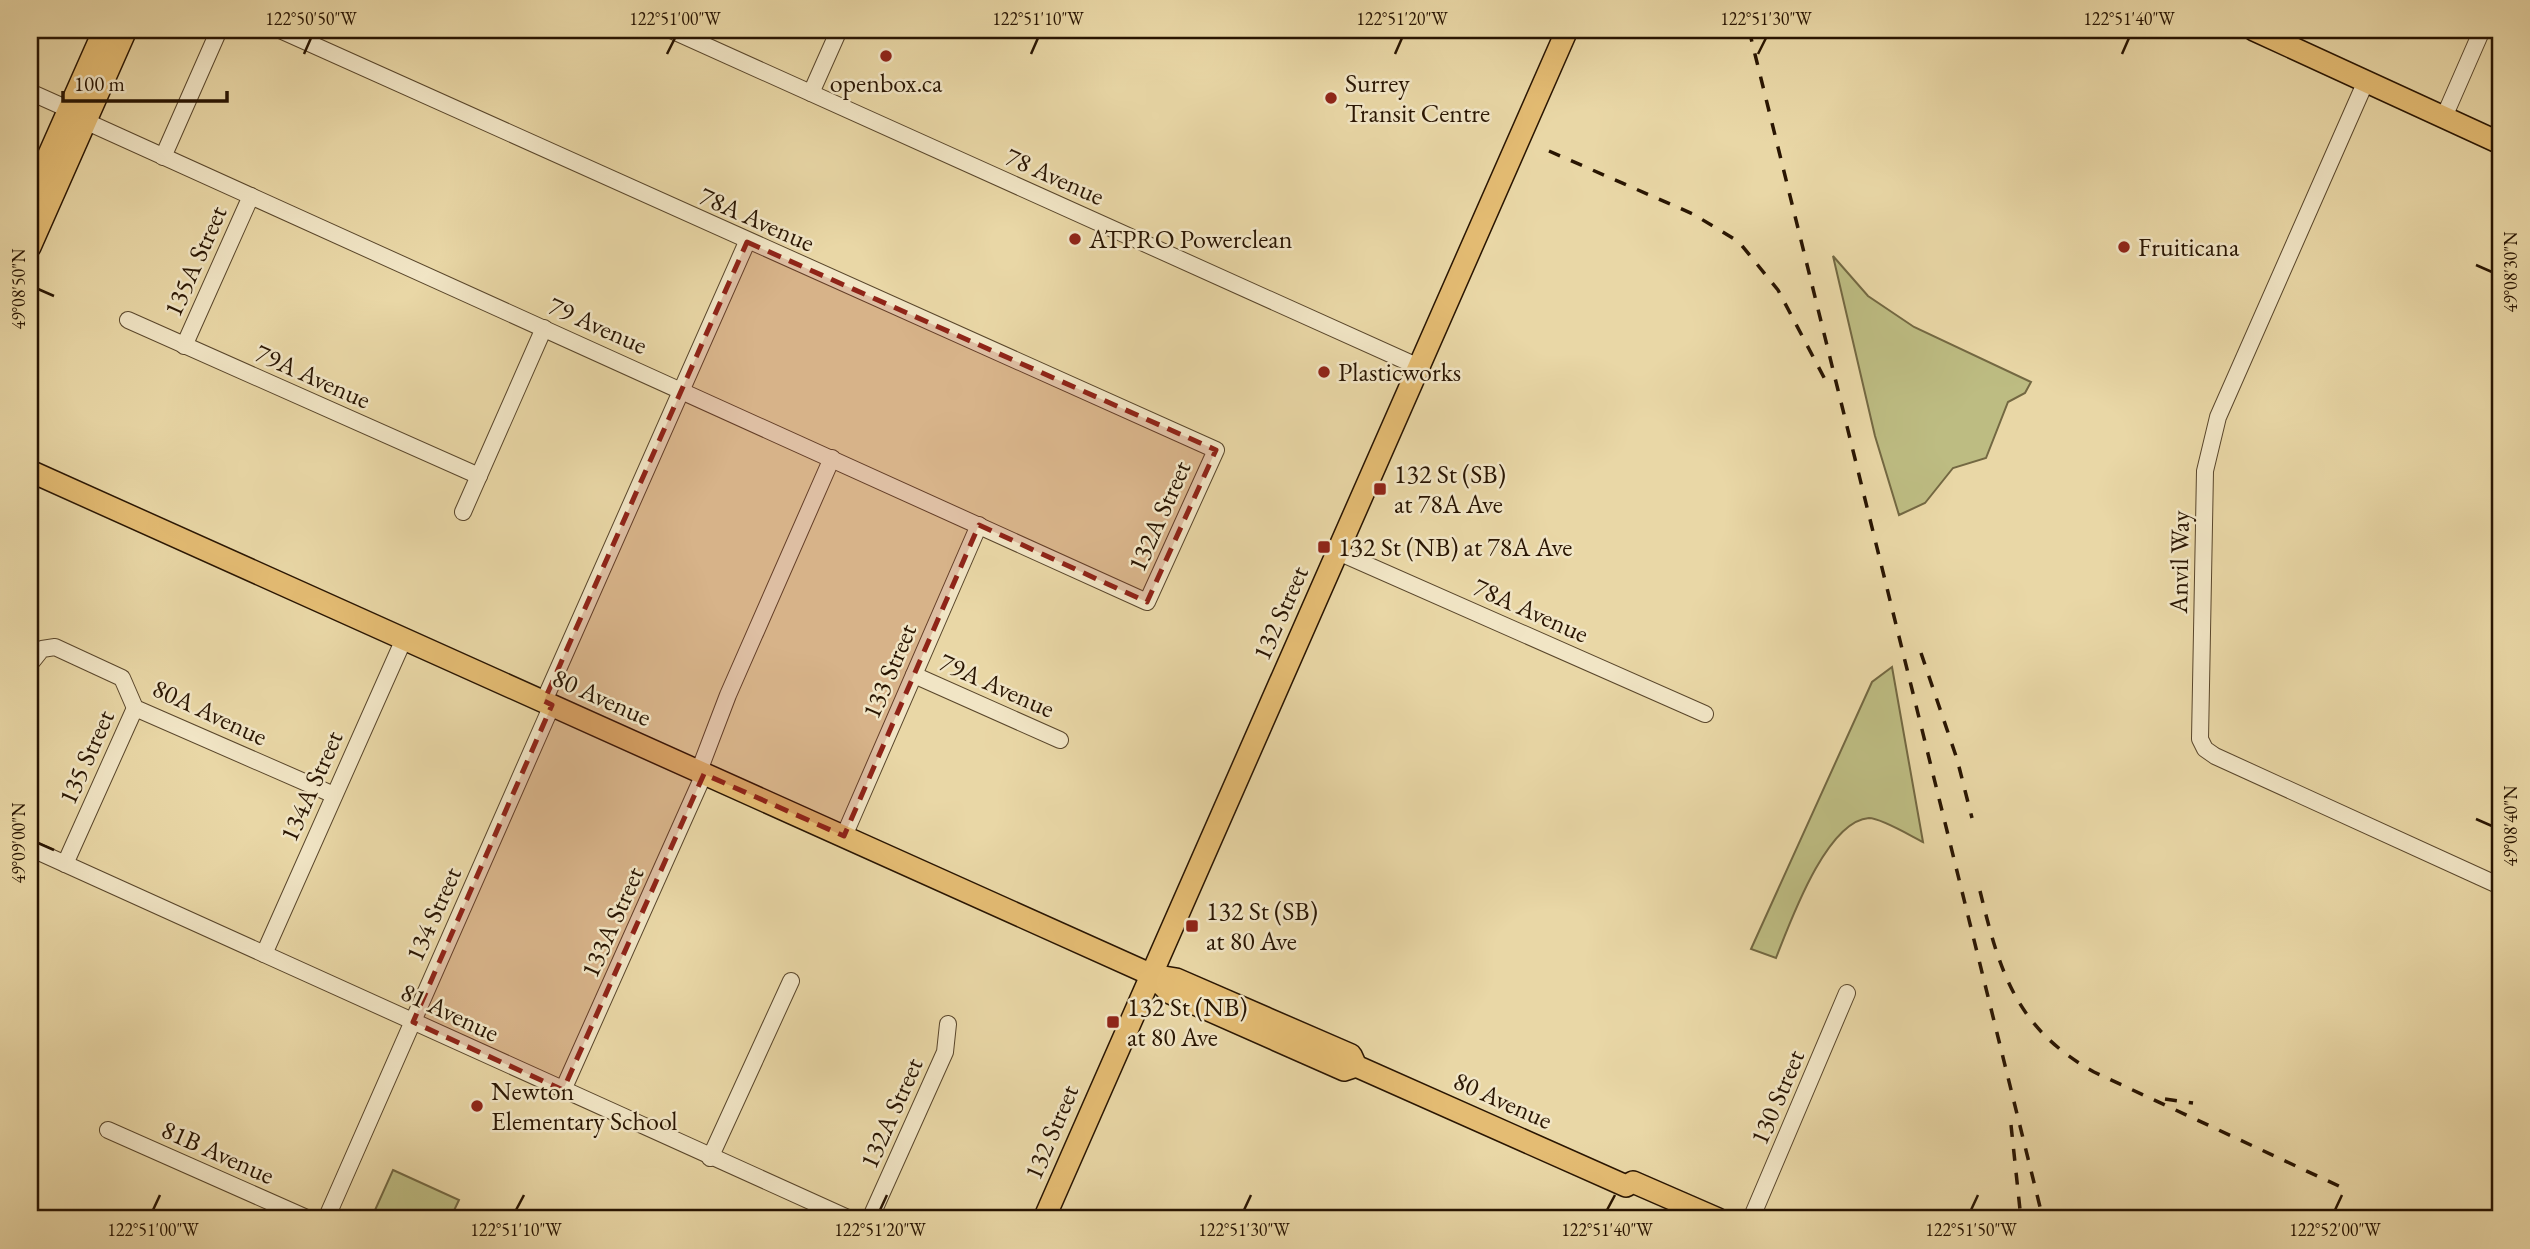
<svg xmlns="http://www.w3.org/2000/svg" width="2530" height="1249" font-family="'EB Garamond',serif">
	<style>
		.green { fill: #bdbc82; stroke: #736842; stroke-width: 2 }
		.lines { fill: none; stroke-linecap: round; stroke-linejoin: round }
		.minor-casing { stroke: #59462b; stroke-width: 18 }
		.major-casing { stroke: #291502; stroke-width: 24 }
		.minor { stroke: #f1e5c5; stroke-width: 16 }
		.major { stroke: #e4bc73; stroke-width: 21 }
		.rail { stroke: #291502; stroke-width: 3.5; stroke-dasharray: 12 12; stroke-linecap: butt }
		.marked { fill: #8f2418; fill-opacity: 0.2; stroke: #8f2418; stroke-width: 5; stroke-dasharray: 14 9; stroke-linejoin: round }
		.ticks { fill: none; stroke: #291502; stroke-width: 2.5 }
		.poi-dot { fill: #8f2418; stroke: #f1e5c5; stroke-width: 2.5 }
		.labels { text-anchor: middle; dominant-baseline: central; stroke-width: 5; stroke-linejoin: round; paint-order: stroke }
		.poi-label { font-size: 26px; fill: #291502; stroke: #f1e5c5; text-anchor: start }
		.street-label { font-size: 26px; fill: #291502; stroke: #f1e5c5 }
		.neatline { fill: none; stroke: #291502; stroke-width: 2.5 }
		.ticks-label { font-size: 18px; text-anchor: middle; fill: #291502 }
	</style>
	<rect width="100%" height="100%" fill="#e9d7a6"/>
	<filter id="stains"><feTurbulence type="fractalNoise" baseFrequency=".00286" numOctaves="4"/><feColorMatrix values="0 0 0 0 .2 0 0 0 0 .09 0 0 0 0 .02 0 0 0 .5 -.17"/></filter>
	<radialGradient id="worn" r=".72"><stop offset=".6" stop-color="#630" stop-opacity="0"/><stop offset="1" stop-color="#630" stop-opacity=".3"/></radialGradient>
	<g class="green">
		<polygon points="1833,256 1868,296 1914,327 2031,382 2025,393 2008,402 1986,458 1953,468 1925,503 1899,515 1875,436"/>
		<path d="M1892 667 1923 842C1911 836 1881 818 1869 818 1826 821 1790 923 1776 958L1751 949 1872 682Z"/>
		<polygon points="393,1170 459,1200 450,1219 371,1219"/>
	</g>
	<g class="lines">
		<defs>
			<g id="minor">
				<polyline points="671,30 1419,367"/>
				<polyline points="2366,81 2218,417 2205,471 2200,739 2205,749 2215,756 2500,886"/>
				<polyline points="30,92 68,109 85,121 1147,602 1216,450 280,30"/>
				<polyline points="811,93 839,30"/>
				<polyline points="2444,117 2482,30"/>
				<polyline points="163,157 219,30"/>
				<polyline points="128,320 479,476"/>
				<polyline points="184,346 251,196"/>
				<polyline points="463,512 544,328"/>
				<polyline points="1338,552 1705,714"/>
				<polyline points="30,664 42,649 55,647 122,678 135,708 334,795"/>
				<polyline points="914,675 1060,740"/>
				<polyline points="544,701 747,242"/>
				<polyline points="699,771 728,695 832,458"/>
				<polyline points="844,836 979,525"/>
				<polyline points="30,848 850,1219"/>
				<polyline points="65,864 135,708"/>
				<polyline points="264,954 404,639"/>
				<polyline points="563,1090 704,774"/>
				<polyline points="108,1130 309,1219"/>
				<polyline points="710,1158 791,981"/>
				<polyline points="326,1219 552,705"/>
				<polyline points="870,1219 945,1052 948,1024"/>
				<polyline points="1751,1219 1847,993"/>
			</g>
			<g id="major">
				<polyline points="2254,30 2500,143"/>
				<polyline points="30,197 104,30"/>
				<polyline points="30,247 126,30"/>
				<polyline points="30,471 1152,975 1176,979 1351,1055 1356,1066 1626,1186 1633,1182 1718,1219"/>
				<polyline points="1152,975 1170,993 1344,1070 1356,1066"/>
				<polyline points="1044,1219 1567,30"/>
			</g>
		</defs>
		<use href="#minor" class="minor-casing"/>
		<use href="#major" class="major-casing"/>
		<use href="#minor" class="minor"/>
		<use href="#major" class="major"/>
		<g class="rail">
			<polyline points="1749,30 2043,1219"/>
			<polyline points="1549,151 1693,214 1739,242 1778,290 1829,387"/>
			<polyline points="1921,653 1957,759 1972,818"/>
			<path d="M1980 891C2000 973 2016 1028 2094 1072L2341 1187"/>
			<polyline points="2165,1099 2193,1103"/>
			<polyline points="2011,1125 2021,1219"/>
		</g>
	</g>
	<path class="marked" d="M747 242 1216 450 1147 602 979 525 844 836 704 774 563 1090 413 1022 552 705 544 701Z"/>
	<path class="ticks" d="M304 54 311 38M667 54 675 38M1031 54 1038 38M1395 54 1402 38M1758 54 1766 38M2122 54 2129 38M2476 265 2492 272M38 289 54 296M2476 819 2492 826M38 843 54 850M153 1210 160 1195M516 1210 524 1195M880 1210 887 1195M1244 1210 1251 1195M1607 1210 1615 1195M1971 1210 1978 1195M2335 1210 2342 1195"/>
	<g class="poi-dot">
		<circle cx="886" cy="56" r="7"/>
		<circle cx="1331" cy="98" r="7"/>
		<circle cx="1075" cy="239" r="7"/>
		<circle cx="2124" cy="247" r="7"/>
		<circle cx="1324" cy="372" r="7"/>
		<rect x="1373" y="482" width="14" height="14" rx="3.5"/>
		<rect x="1317" y="540" width="14" height="14" rx="3.5"/>
		<rect x="1185" y="919" width="14" height="14" rx="3.5"/>
		<rect x="1106" y="1015" width="14" height="14" rx="3.5"/>
		<circle cx="477" cy="1106" r="7"/>
	</g>
	<g class="labels">
		<g class="poi-label">
			<text x="886" y="83" text-anchor="middle">openbox.ca</text>
			<text x="1345" y="83">Surrey<tspan x="1345" dy="30">Transit Centre</tspan></text>
			<text x="1089" y="239">ATPRO Powerclean</text>
			<text x="2138" y="247">Fruiticana</text>
			<text x="1338" y="372">Plasticworks</text>
			<text x="1394" y="474">132 St (SB)<tspan x="1394" dy="30">at 78A Ave</tspan></text>
			<text x="1338" y="547">132 St (NB) at 78A Ave</text>
			<text x="1206" y="911">132 St (SB)<tspan x="1206" dy="30">at 80 Ave</tspan></text>
			<text x="1127" y="1007">132 St (NB)<tspan x="1127" dy="30">at 80 Ave</tspan></text>
			<text x="491" y="1091">Newton<tspan x="491" dy="30">Elementary School</tspan></text>
		</g>
		<g class="street-label">
			<text transform="translate(1055 176) rotate(24)">78 Avenue</text>
			<text transform="translate(757 219) rotate(24)">78A Avenue</text>
			<text transform="translate(195 261) rotate(-66)">135A Street</text>
			<text transform="translate(598 325) rotate(24)">79 Avenue</text>
			<text transform="translate(313 376) rotate(24)">79A Avenue</text>
			<text transform="translate(1159 516) rotate(-66)">132A Street</text>
			<text transform="translate(2179 562) rotate(-89)">Anvil Way</text>
			<text transform="translate(1531 610) rotate(24)">78A Avenue</text>
			<text transform="translate(1280 613) rotate(-66)">132 Street</text>
			<text transform="translate(889 671) rotate(-67)">133 Street</text>
			<text transform="translate(997 685) rotate(24)">79A Avenue</text>
			<text transform="translate(602 697) rotate(24)">80 Avenue</text>
			<text transform="translate(210 712) rotate(25)">80A Avenue</text>
			<text transform="translate(86 757) rotate(-66)">135 Street</text>
			<text transform="translate(311 786) rotate(-66)">134A Street</text>
			<text transform="translate(433 914) rotate(-66)">134 Street</text>
			<text transform="translate(612 922) rotate(-66)">133A Street</text>
			<text transform="translate(450 1012) rotate(25)">81 Avenue</text>
			<text transform="translate(1777 1097) rotate(-67)">130 Street</text>
			<text transform="translate(1503 1100) rotate(24)">80 Avenue</text>
			<text transform="translate(891 1113) rotate(-66)">132A Street</text>
			<text transform="translate(1051 1132) rotate(-67)">132 Street</text>
			<text transform="translate(218 1152) rotate(24)">81B Avenue</text>
		</g>
	</g>
	<rect width="2530" height="1249" fill="none" stroke="#e9d7a6" stroke-width="77"/>
	<path d="M63 91v10h164v-10" fill="none" stroke="#291502" stroke-width="3.5"/>
	<text x="74" y="91" font-size="21" fill="#291502" stroke="#f1e5c5" stroke-width="5" paint-order="stroke">100 m</text>
	<rect x="38" y="38" width="2454" height="1172" class="neatline"/>
	<g class="ticks-label">
		<text x="311" y="25">122°50'50"W</text>
		<text x="675" y="25">122°51'00"W</text>
		<text x="1038" y="25">122°51'10"W</text>
		<text x="1402" y="25">122°51'20"W</text>
		<text x="1766" y="25">122°51'30"W</text>
		<text x="2129" y="25">122°51'40"W</text>
		<text transform="translate(2511 272) rotate(-90)" y="6">49°08'30"N</text>
		<text transform="translate(19 289) rotate(-90)" y="6">49°08'50"N</text>
		<text transform="translate(2511 826) rotate(-90)" y="6">49°08'40"N</text>
		<text transform="translate(19 843) rotate(-90)" y="6">49°09'00"N</text>
		<text x="153" y="1236">122°51'00"W</text>
		<text x="516" y="1236">122°51'10"W</text>
		<text x="880" y="1236">122°51'20"W</text>
		<text x="1244" y="1236">122°51'30"W</text>
		<text x="1607" y="1236">122°51'40"W</text>
		<text x="1971" y="1236">122°51'50"W</text>
		<text x="2335" y="1236">122°52'00"W</text>
	</g>
	<rect width="100%" height="100%" filter="url(#stains)"/>
	<rect width="100%" height="100%" fill="url(#worn)"/>
</svg>
